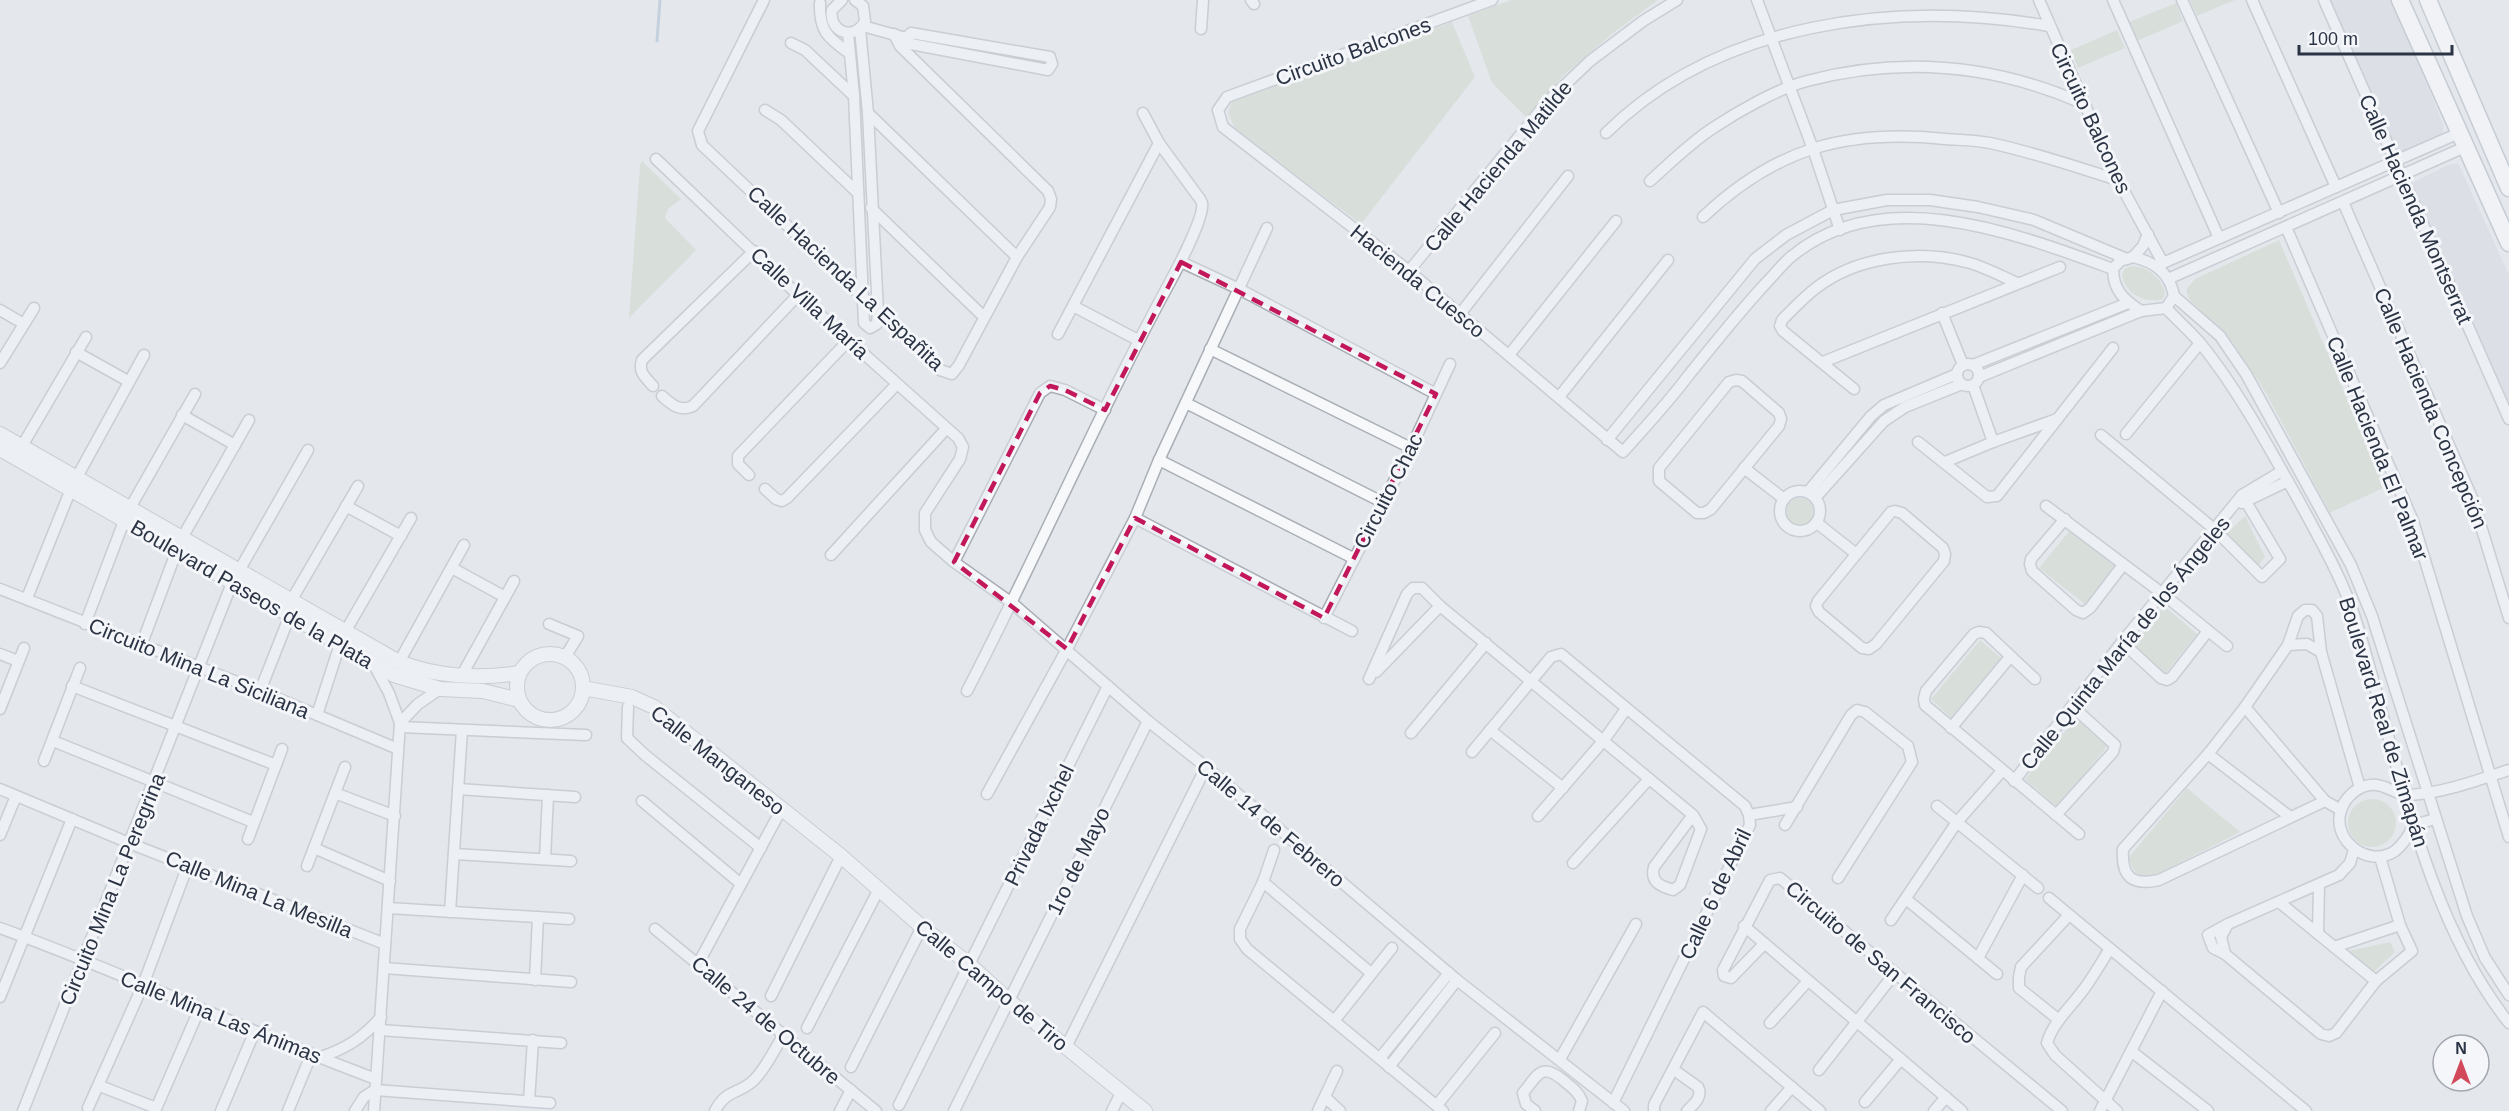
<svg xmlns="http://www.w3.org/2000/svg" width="2509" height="1111" font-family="Arial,sans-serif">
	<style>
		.built { fill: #d2d6de }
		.green { fill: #c9d6c5 }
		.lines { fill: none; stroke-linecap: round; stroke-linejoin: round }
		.stream { stroke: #9fb4cc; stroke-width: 3 }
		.minor-casing { stroke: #a9aeb7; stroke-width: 13 }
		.tertiary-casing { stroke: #a9aeb7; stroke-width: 16 }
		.primary-casing { stroke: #a3abb8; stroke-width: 19 }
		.minor { stroke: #f7f8fa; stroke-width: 10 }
		.tertiary { stroke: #f7f8fa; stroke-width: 14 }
		.primary { stroke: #fff; stroke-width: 16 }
		.marked { fill: none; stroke: #c2185b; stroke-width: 4.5; stroke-dasharray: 12 8; stroke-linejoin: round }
		.labels { text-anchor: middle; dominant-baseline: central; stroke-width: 6; stroke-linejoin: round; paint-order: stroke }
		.street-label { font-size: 21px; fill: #2b3445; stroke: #f4f6f9 }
	</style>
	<rect width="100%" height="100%" fill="#e4e7ec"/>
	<g class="built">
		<polygon points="2330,0 2394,0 2444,127 2442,133 2398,156"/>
		<polygon points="2458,163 2509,275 2509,416 2410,184 2448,165"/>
	</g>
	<g class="green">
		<polygon points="1511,0 1658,0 1613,33 1563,76 1527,118 1492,83 1468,16"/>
		<polygon points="2190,0 2235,0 2197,16"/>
		<polygon points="2176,3 2183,21 2137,41 2129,22"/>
		<polygon points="1452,22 1475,77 1361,224 1236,131 1228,113 1232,102"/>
		<polygon points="2117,30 2125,48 2078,68 2071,50"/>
		<polygon points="642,161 681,199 668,209 665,218 696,250 629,318 640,165"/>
		<polygon points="2279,240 2385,487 2330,513 2266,393 2232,341 2189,299 2186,290 2195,279"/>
		<path d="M2131 266C2148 266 2161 278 2165 293L2163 299C2144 304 2125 294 2122 274L2124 269Z"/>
		<circle cx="1800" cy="512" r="14"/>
		<polygon points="2245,516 2265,557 2258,566 2224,536"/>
		<polygon points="2071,529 2116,566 2086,605 2039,568"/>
		<polygon points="2164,606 2197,634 2165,674 2133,646"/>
		<polygon points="1980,640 2001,658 1951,718 1931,699"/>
		<polygon points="2077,717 2109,744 2058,808 2025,779"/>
		<path d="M2187 788 2240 832 2154 876C2140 880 2131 871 2129 857Z"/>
		<circle cx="2372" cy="823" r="24"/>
		<polygon points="2390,942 2395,952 2367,978 2341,956 2348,951"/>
	</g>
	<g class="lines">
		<polyline class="stream" points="657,41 660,0"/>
		<defs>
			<g id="minor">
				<polyline points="764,0 698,131 702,145 940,370 952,374 959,365 1017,257 1050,207 1051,199 1048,191 900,46 894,34"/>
				<path d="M842 0 832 10C828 32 855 42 865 21L863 6 855 0"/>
				<polyline points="1251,0 1254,4"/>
				<path d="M1492 0 1227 97 1218 110 1223 127 1409 271 1623 452C1645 427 1668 403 1688 376 1714 344 1739 312 1767 282 1775 274 1783 263 1792 256 1883 181 2017 234 2113 269"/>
				<polyline points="1757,0 1813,149 1840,230"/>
				<polyline points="2039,0 2118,180 2163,263"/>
				<polyline points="2113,0 2219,238"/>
				<polyline points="2182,0 2279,213"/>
				<polyline points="2252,0 2336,187"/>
				<polyline points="2324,0 2509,419"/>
				<path d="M820 3C819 31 828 38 849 53"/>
				<polyline points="863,26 906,38 911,44 1048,70 1052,64 1050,57 911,33 906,38"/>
				<polyline points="1201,29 1203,0"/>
				<polyline points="848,33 854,96 864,323 870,328 877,324 878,312 868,113 860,29"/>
				<polyline points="791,43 805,50 854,96"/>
				<polyline points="765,110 781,120 858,193"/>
				<polyline points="868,113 1017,257"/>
				<path d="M1606 133C1719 21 1897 0 2049 26"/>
				<polyline points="656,159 798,295 958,438 963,447 960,459 925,513 925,530 931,542 954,562 1012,603 1148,721 1206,767 1457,980 1624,1111"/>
				<path d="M1650 181C1670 163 1690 143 1713 128 1737 112 1779 88 1807 81 1902 56 1994 64 2084 104"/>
				<polyline points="2343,202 2473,500 2509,618"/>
				<polyline points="871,208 984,317"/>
				<path d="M1703 217C1776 148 1846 129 1945 139 1960 140 1976 140 1990 143 2033 152 2076 167 2118 180"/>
				<polyline points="2286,227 2413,521 2509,837"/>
				<path d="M2133 257C2155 262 2170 273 2174 296L2166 308 2141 311C2124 300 2113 290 2113 269L2120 261Z"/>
				<polyline points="2133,257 2143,246 2148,234"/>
				<polyline points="1181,262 1239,289 1436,394"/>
				<polyline points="2156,266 2459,133"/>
				<polyline points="1409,271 1548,101 1590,61 1643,21 1677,0"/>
				<polyline points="2168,279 2465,147"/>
				<polyline points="2174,296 2220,336 2246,374 2351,565 2372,616 2467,916 2485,958 2509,995"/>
				<polyline points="1073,306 1138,340"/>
				<path d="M2166 308C2177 320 2190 331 2201 344 2239 391 2269 448 2299 501 2320 540 2344 581 2357 624 2397 754 2423 915 2509 1023"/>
				<polyline points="0,310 24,324"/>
				<polyline points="1942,313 1963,365"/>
				<polyline points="1460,314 1568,176"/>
				<polyline points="1058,334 1159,143"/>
				<polyline points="1210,349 1411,448"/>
				<polyline points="76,352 128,381"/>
				<polyline points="1509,355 1616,221"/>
				<polyline points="1823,362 2060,267"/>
				<polyline points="0,363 34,308"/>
				<circle cx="1968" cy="375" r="11"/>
				<polyline points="1973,365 2128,303"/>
				<polyline points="1979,377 2141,311"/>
				<polygon points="1736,380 1742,381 1779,413 1781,419 1779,426 1711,509 1704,513 1697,513 1659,481 1659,468 1729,382"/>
				<polyline points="1973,385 1993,442"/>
				<path d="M653 386C645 377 638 372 642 360L754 251"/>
				<path d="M1854 389 1783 331 1780 326 1782 320C1793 309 1804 297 1816 288 1856 257 1917 249 1966 262 1983 266 2001 276 2017 283"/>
				<path d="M662 396C672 405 680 412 693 406L798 295"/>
				<polyline points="1559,397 1668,260"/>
				<polyline points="1186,403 1382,502"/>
				<polyline points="182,415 235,445"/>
				<polyline points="2126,434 2200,343"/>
				<polyline points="2101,435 2214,529 2262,577 2280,559 2242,495"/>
				<polyline points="1607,440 1755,259 1786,235 1833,210 1887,200 1930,200 1978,207 2034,220 2127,259"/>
				<polyline points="1918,442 1987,497 1997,496 2113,348"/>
				<polyline points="22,446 86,337"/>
				<polyline points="1159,460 1353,558"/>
				<polyline points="1945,462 1993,442 2057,419"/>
				<polyline points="1744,468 1784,499"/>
				<polyline points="749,475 738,464 738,456 848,341"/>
				<polyline points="77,477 144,355"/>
				<polyline points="765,489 776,499 782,501 787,498 897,384"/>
				<circle cx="1800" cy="511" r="20"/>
				<polyline points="1808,492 1871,416 1884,405 1957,374"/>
				<polyline points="1816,497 1884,421 1905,407 1962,384"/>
				<polyline points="2242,503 2288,481"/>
				<polyline points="346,506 401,536"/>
				<polyline points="2046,506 2163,594 2227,646"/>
				<polyline points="130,508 195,394"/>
				<polygon points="1895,511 1902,513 1943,548 1945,554 1944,561 1876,644 1869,649 1862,648 1819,612 1816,606 1818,601 1891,512"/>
				<polyline points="1135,518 1352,631"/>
				<polyline points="2065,519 2031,559 2030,564 2032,571 2076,610 2083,613 2090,608 2123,565"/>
				<polyline points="1817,523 1855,553"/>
				<polyline points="182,538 249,420"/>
				<polyline points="831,555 946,429"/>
				<polyline points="954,562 1040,393 1050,386 1065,390 1105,410"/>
				<polyline points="452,568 505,597"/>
				<polyline points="0,589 260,691 398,749"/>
				<polyline points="27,598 71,489"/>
				<polyline points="291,601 358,486"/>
				<polyline points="1324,618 1411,448 1450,364"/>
				<polyline points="85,624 124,521"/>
				<polyline points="549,624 578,636 565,657"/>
				<polyline points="345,632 411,518"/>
				<polyline points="2122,642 2161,678 2167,680 2172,677 2208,631"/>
				<polyline points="2288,645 2298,616 2305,610 2312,610 2317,616 2321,652"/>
				<polyline points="141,646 177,550"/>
				<polyline points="0,654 18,661"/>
				<polyline points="399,662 464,545"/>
				<polyline points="1376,672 1440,606"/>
				<polyline points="462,675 514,581"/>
				<path d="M1369 679 1407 594 1413 588H1422L1440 606 1693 815 1701 829 1680 885 1673 890C1660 886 1650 882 1654 867L1693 815"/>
				<polyline points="2035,679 1986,633 1979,632 1974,634 1926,691 1924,699 1925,705 2079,834"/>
				<polyline points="72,686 276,765"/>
				<polyline points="260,691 290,615"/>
				<path d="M967 691C1037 556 1097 416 1170 282 1177 269 1205 216 1202 203 1201 200 1199 197 1197 195L1159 143 1143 113"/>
				<polyline points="628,707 627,738 645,755 761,848"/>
				<polyline points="2245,707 2325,801 2341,810"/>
				<polyline points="0,709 24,648"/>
				<polyline points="317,715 340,644"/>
				<polyline points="400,723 418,704 440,689"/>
				<polyline points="400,727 586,735"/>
				<polyline points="1951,728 2010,657"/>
				<polyline points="1490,730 1563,788"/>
				<polyline points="1411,733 1486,643"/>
				<polyline points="53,741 253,822"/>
				<polyline points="1472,752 1551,657 1561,654 1745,806 1749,815 1750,825 1613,1103"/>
				<polyline points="2208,754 2289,816"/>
				<polyline points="44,761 80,668"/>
				<polyline points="2014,781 2122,642 2242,495 2282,471"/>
				<polyline points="0,789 129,843 385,944"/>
				<polyline points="458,789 575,797"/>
				<polyline points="335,793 395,816"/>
				<polyline points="987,794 1067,649 1135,518 1159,460 1267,228"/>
				<polyline points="642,801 741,884"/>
				<path d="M2325 801 2159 880C2132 886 2121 877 2123 849L2208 754 2245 707 2288 645 2307 644 2321 652 2360 788"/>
				<polyline points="1937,806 2038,888"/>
				<polyline points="1749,815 1797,807"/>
				<polyline points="2056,815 2113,752 2115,745 2072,706"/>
				<polyline points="1538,816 1604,740 1626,709"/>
				<path d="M2435 819 2414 825C2409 835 2404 844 2395 851 2368 869 2331 840 2341 810 2344 800 2353 791 2362 787 2384 779 2393 796 2410 795 2443 793 2478 780 2509 770"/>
				<polyline points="1785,825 1851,715 1857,710 1865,712 1908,746 1912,762 1838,878"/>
				<polyline points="0,835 16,796"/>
				<polyline points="248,839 282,749"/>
				<polyline points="314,848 390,881"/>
				<polyline points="1274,850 1263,882 1240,929 1240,939 1247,949 1443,1111"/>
				<polyline points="2354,850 2350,863 2339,875 2228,924 2221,937 2225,954 2321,1034 2329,1036 2336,1033 2376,981 2412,951 2400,925 2380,857"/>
				<polyline points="454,854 571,861"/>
				<polyline points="545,859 548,795"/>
				<polyline points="1573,863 1649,779"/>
				<polyline points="307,866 345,767"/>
				<polyline points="1263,882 1371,973"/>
				<polyline points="2049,898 2306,1111"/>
				<polyline points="1906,899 1997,974"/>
				<polyline points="2279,902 2376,981"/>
				<polyline points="388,908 569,919"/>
				<polyline points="450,912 462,730"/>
				<polyline points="1891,920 1957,822 2002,771"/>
				<polyline points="1744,926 1962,1111"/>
				<path d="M0 928C127 974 249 1032 376 1079"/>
				<polyline points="655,929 876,1111"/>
				<polyline points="2318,934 2319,885"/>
				<polyline points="1764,944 1731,978 1724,976 1723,970 1770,880 1780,878 2062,1111"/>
				<polyline points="2334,947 2400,925"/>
				<path d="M2109 950C2101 963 2093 977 2084 989 2071 1007 2053 1022 2047 1043L2055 1055 2117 1111"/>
				<polyline points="2225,954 2213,948 2208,935 2228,924"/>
				<polyline points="1978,958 2023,875"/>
				<polyline points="698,964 781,810"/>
				<polyline points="384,968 571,982"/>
				<polyline points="535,980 538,917"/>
				<polyline points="771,996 841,856"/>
				<polyline points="0,997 72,819"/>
				<polyline points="2059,1020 2019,988 2019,977 2021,967 2069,915"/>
				<polyline points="1334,1021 1392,948"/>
				<polyline points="1770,1023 1808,981"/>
				<polyline points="807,1028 879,889"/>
				<polyline points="380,1030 561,1043"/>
				<polyline points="1066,1047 1206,767"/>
				<polyline points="2131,1051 2208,1111"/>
				<path d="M318 1058C345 1049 362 1039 381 1017"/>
				<polyline points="1380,1058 1449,973"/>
				<polyline points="1560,1059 1636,924"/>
				<polyline points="851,1067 922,927"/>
				<polyline points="1389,1067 1457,980"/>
				<path d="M1674 1070 1698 1087C1703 1097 1694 1104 1687 1111"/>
				<polyline points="1819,1070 1895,973"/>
				<polyline points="100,1086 156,1108"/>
				<polyline points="1325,1097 1340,1111"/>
				<polyline points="529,1101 533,1040"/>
				<polyline points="1865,1102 1901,1059"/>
				<polyline points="899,1105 1108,686"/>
				<polyline points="1437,1105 1495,1033"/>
				<polyline points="88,1108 143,985 188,865"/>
				<polyline points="23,1111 232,583 308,450"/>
				<polyline points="155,1111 199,1010"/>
				<polyline points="221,1111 254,1033"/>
				<polyline points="288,1111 311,1055"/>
				<polyline points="355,1111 364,1097 375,1090 550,1103"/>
				<polyline points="374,1111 400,723 389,693 374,665"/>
				<path d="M715 1111C726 1089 740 1094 754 1080 766 1068 774 1050 783 1036"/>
				<polyline points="840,1111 851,1090"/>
				<polyline points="954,1111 1148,721"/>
				<polyline points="1112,1111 1122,1091"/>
				<polyline points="1318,1111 1337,1071"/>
				<path d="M1535 1111 1526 1104 1523 1093C1538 1075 1541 1062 1563 1080 1571 1087 1578 1091 1582 1101L1579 1111"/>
				<polyline points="1654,1111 1654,1105 1703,1012 1820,1111"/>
				<polyline points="1771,1111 1792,1087"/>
				<polyline points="1934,1111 1946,1097"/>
				<polyline points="2100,1111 2162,991"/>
			</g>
			<g id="tertiary">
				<path d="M0 434 399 662C436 677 480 679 519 673"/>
				<polyline points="0,449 394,675 440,689 483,691 519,700"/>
				<circle cx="550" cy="687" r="33"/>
				<polyline points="583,688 632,697 654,707 841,856 922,927 970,965 1009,1001 1145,1111"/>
			</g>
			<g id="primary">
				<polyline points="2400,0 2509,243"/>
				<polyline points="2428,0 2509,188"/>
			</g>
		</defs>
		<use href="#minor" class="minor-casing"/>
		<use href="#tertiary" class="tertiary-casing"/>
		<use href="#primary" class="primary-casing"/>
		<use href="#minor" class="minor"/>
		<use href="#tertiary" class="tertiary"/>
		<use href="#primary" class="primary"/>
	</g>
	<path d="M0 0H2509V1111H0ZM1181 262 1436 394 1324 618 1135 518 1067 649 954 562 1040 393 1050 386 1065 390 1105 410Z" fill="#e4e7ec" fill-opacity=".55" fill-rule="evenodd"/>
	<path class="marked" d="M1181 262 1436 394 1324 618 1135 518 1067 649 954 562 1040 393 1050 386 1065 390 1105 410Z"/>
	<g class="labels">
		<g class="street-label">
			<text transform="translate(1353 51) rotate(-20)">Circuito Balcones</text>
			<text transform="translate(2091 118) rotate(65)">Circuito Balcones</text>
			<text transform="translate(1498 166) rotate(-50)">Calle Hacienda Matilde</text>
			<text transform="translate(2416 209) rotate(66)">Calle Hacienda Montserrat</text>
			<text transform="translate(846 278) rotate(43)">Calle Hacienda La Españita</text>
			<text transform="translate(1418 281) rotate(39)">Hacienda Cuesco</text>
			<text transform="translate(810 303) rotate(43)">Calle Villa María</text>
			<text transform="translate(2431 408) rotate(67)">Calle Hacienda Concepción</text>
			<text transform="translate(2378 448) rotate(68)">Calle Hacienda El Palmar</text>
			<text transform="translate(1388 491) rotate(-63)">Circuito Chac</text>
			<text transform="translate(252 594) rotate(30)">Boulevard Paseos de la Plata</text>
			<text transform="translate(2125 643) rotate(-51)">Calle Quinta María de los Ángeles</text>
			<text transform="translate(199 668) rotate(22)">Circuito Mina La Siciliana</text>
			<text transform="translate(2384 722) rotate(73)">Boulevard Real de Zimapán</text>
			<text transform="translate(718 760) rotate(38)">Calle Manganeso</text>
			<text transform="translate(1271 823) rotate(40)">Calle 14 de Febrero</text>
			<text transform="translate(1039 825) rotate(-64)">Privada Ixchel</text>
			<text transform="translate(1078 861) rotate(-64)">1ro de Mayo</text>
			<text transform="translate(112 889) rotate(-68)">Circuito Mina La Peregrina</text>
			<text transform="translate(259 894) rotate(22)">Calle Mina La Mesilla</text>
			<text transform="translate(1715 894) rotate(-65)">Calle 6 de Abril</text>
			<text transform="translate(1881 962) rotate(40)">Circuito de San Francisco</text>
			<text transform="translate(992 985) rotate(40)">Calle Campo de Tiro</text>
			<text transform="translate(221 1017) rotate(22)">Calle Mina Las Ánimas</text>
			<text transform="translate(766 1020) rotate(40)">Calle 24 de Octubre</text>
		</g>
	</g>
	<g transform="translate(2461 1063)"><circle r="28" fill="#f4f6f9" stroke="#a4a8b1" stroke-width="1.5"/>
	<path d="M0-4.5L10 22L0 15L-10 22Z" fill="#d1495b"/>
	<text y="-9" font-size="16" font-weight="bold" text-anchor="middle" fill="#2b3445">N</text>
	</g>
	<path d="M2299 45v9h153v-9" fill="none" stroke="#2b3445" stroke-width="3"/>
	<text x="2308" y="45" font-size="18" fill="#2b3445" stroke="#f4f6f9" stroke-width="4.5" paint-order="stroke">100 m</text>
</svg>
